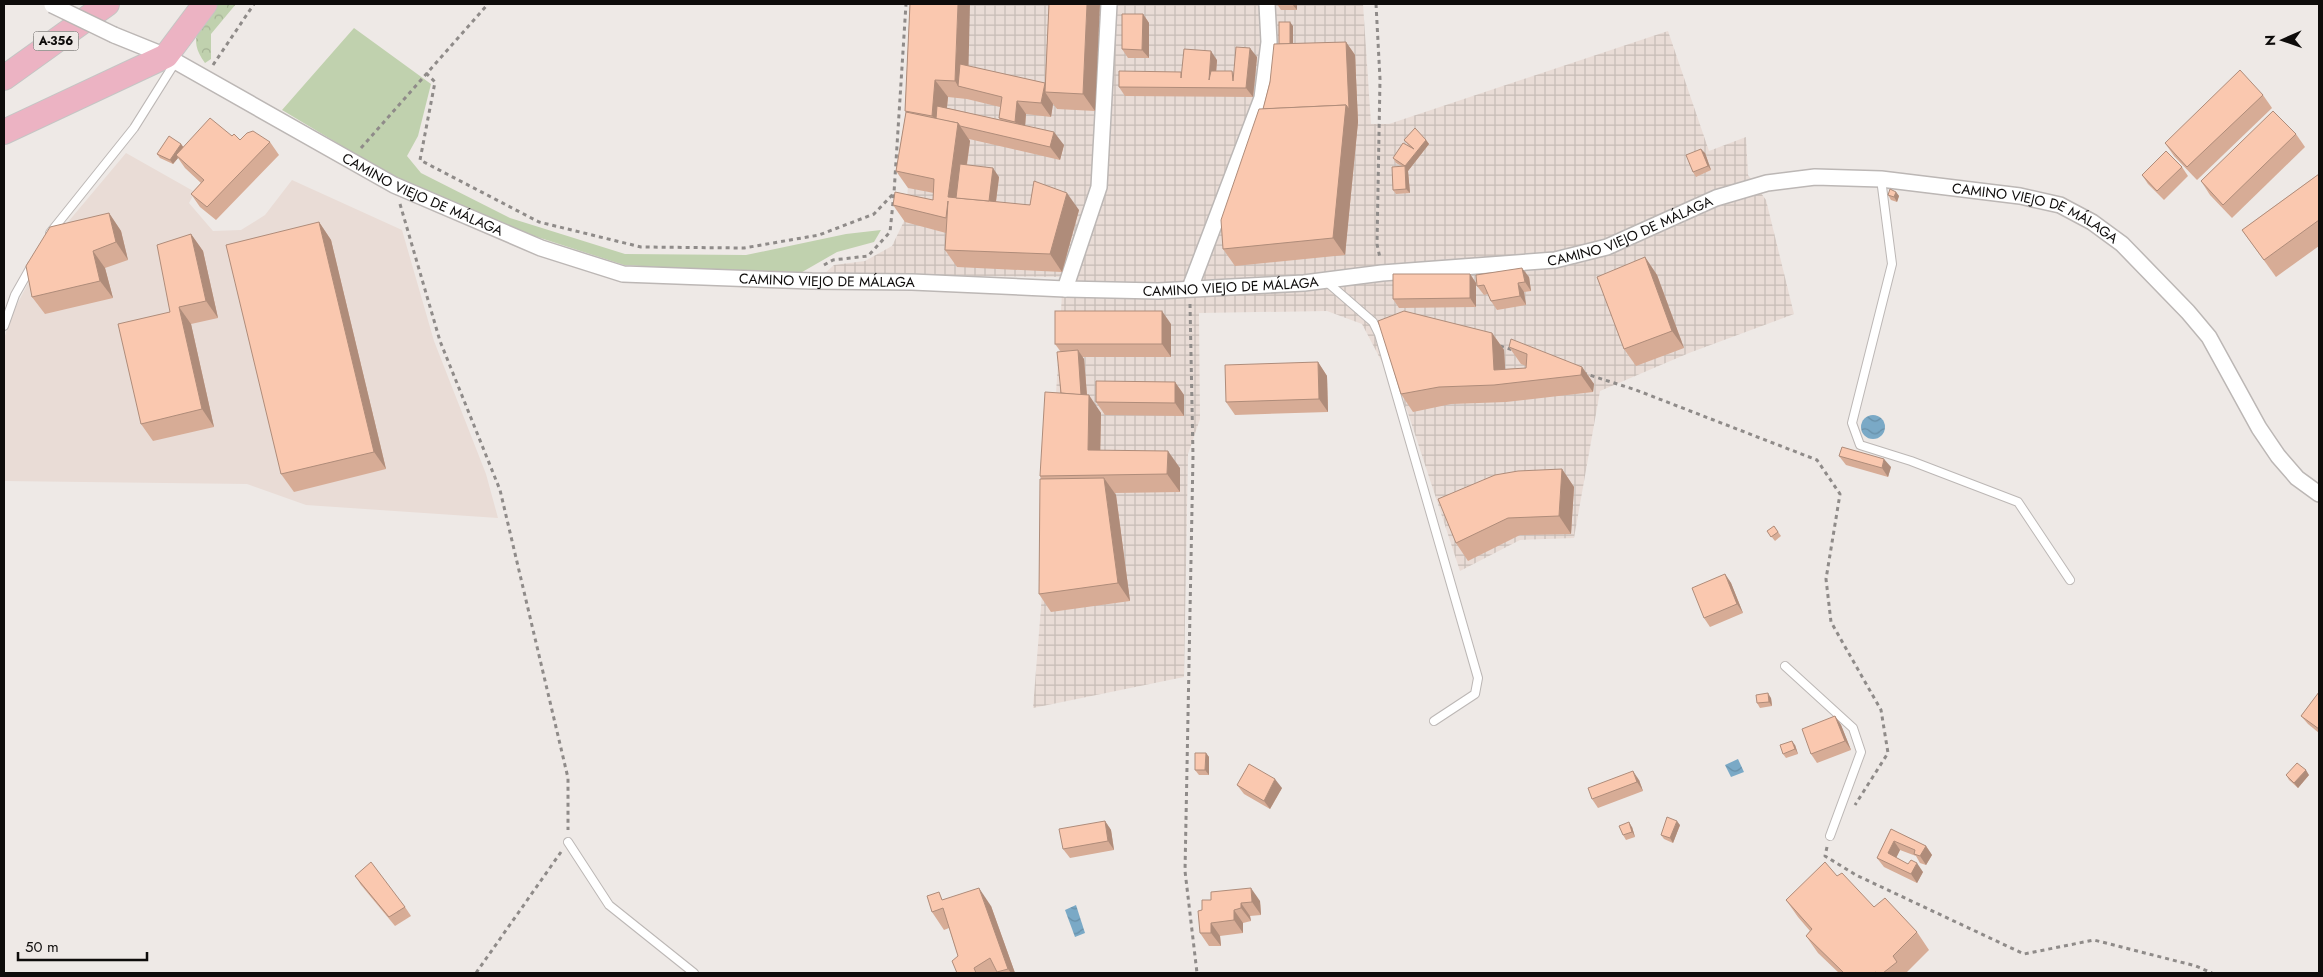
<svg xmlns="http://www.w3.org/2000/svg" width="2323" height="977" font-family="Jost,sans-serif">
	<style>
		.built { fill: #e9dcd6 }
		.industrial { fill: url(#industrial-grid) }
		.grass { fill: #c0d1ae }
		.forest { fill: url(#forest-crowns) }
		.water { fill: url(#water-waves) }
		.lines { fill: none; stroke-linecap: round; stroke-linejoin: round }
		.lane-casing { stroke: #bcb7b5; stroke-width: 10 }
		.street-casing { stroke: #bcb7b5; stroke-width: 18 }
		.primary-casing { stroke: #c5c5c4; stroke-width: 26 }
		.path { stroke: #8f8b89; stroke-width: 3; stroke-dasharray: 4 4; stroke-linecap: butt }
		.lane { stroke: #fff; stroke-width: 8 }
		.street { stroke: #fff; stroke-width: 15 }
		.primary { stroke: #ecb3c3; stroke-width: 24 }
		.street-bridge-casing { stroke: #bcb7b5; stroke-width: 18; stroke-linecap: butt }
		.street-bridge { stroke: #fff; stroke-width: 15 }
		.wall { fill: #d7ac96; fill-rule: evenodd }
		.shaded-wall { fill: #af8c7a }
		.building { fill: #fac8af; stroke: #af8c7a }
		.labels { text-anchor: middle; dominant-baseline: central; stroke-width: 4; stroke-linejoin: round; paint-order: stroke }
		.shield { fill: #eee9e6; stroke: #514e4d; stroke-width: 1 }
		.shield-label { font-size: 12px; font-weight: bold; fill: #0e0c0b }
		.street-label { font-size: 14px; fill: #0e0c0b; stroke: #eee9e6 }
	</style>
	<defs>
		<pattern id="industrial-grid" width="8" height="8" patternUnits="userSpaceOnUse" patternTransform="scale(1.25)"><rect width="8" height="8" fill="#e9dcd6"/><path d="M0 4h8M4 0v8" fill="none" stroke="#c7bcb6"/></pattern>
		<pattern id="forest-crowns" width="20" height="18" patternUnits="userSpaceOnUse" patternTransform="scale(1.25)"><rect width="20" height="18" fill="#c0d1ae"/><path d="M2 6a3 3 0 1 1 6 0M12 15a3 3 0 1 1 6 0" fill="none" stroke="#a4b294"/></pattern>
		<pattern id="water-waves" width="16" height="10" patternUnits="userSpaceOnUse" patternTransform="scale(1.25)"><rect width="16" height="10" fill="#7aa9c6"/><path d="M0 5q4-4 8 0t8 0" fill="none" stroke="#6890a9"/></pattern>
	</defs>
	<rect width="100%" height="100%" fill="#eee9e6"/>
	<polygon class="built" points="126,153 195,192 189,203 213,231 241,230 265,215 292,180 402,230 434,341 486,474 498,518 306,505 247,484 4,481 4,339 11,316 47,247"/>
	<polygon class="industrial" points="921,4 1363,4 1371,124 1389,124 1668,31 1709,151 1746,137 1748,175 1766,200 1794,314 1689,353 1600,391 1574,538 1520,540 1460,571 1407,410 1362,324 1327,311 1199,313 1200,419 1188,454 1184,677 1033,708 1050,494 1063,277 824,274 834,265 865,261 892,246 905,219 917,90"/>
	<polygon class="grass" points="354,28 431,84 418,136 407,156 421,173 510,218 625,254 746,255 846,234 881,230 874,242 837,252 797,275 624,265 503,226 384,171 282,110"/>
	<path class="forest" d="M217 4H236L211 34V59L205 63C186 37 201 25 217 4Z"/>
	<g class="water">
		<circle cx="1873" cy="427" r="12"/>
		<polygon points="1738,759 1744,772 1731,777 1725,765"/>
		<polygon points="1076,905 1085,933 1075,937 1065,910"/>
	</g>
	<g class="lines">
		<defs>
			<g id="lane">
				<polyline points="1881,179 1892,264 1852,423 1860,445 1911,461 2018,502 2070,580"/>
				<polyline points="50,233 134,128 176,61"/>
				<polyline points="1327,282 1373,322 1379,334 1478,678 1475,694 1434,721"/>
				<polyline points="4,326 15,295 32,265"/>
				<polyline points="1785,666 1853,728 1861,752 1830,836"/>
				<polyline points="568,842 609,905 694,973"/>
			</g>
			<g id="street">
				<path id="s1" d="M114 35 166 56 394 185 541 248 623 274 812 281 912 282 1065 289 1158 291 1304 283 1382 273 1555 260 1607 247 1716 198 1767 183 1815 177 1881 179 2020 196 2060 205 2092 222 2122 244 2188 312 2209 337 2259 428 2278 456 2297 478 2319 494"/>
				<polyline points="1190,288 1262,98 1269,42 1267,4"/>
				<polyline points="1065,289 1099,187 1109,4"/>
			</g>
			<g id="primary">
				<polyline points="4,78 107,4"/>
				<polyline points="4,132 166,56 205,4"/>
			</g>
		</defs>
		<use href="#lane" class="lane-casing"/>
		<use href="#street" class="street-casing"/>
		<use href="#primary" class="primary-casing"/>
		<g class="path">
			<polyline points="1376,4 1380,79 1377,244 1380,258"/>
			<polyline points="213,65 254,4"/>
			<polyline points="426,73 435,82 420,160 539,222 641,247 744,248 819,235 874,214 894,193"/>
			<polyline points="361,148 488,4"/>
			<polyline points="400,204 440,341 500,490 568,778 568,830"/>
			<polyline points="824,265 833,260 868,256 890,232 894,193 906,4"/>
			<polyline points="1190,304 1193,456 1185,871 1197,973"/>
			<polyline points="1500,346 1513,350"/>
			<polyline points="1583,373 1636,390 1817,460 1840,494 1826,579 1831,622 1881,710 1888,753 1855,805"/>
			<polyline points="1827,847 1825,856 1856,875 2024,954 2094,940 2196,966 2212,973"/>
			<polyline points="476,973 561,852"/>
		</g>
		<use href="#lane" class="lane"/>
		<use href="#street" class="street"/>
		<use href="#primary" class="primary"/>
		<defs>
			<polyline id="street-bridge" points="52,5 114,35"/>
		</defs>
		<use href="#street-bridge" class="street-bridge-casing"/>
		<use href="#street-bridge" class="street-bridge"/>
	</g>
	<g class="wall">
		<path d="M910 4 968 66 1045 83 1049 4 1095 111 1057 109 1053 104 1051 117 1026 114 1025 126 1064 145 1060 160 969 139 970 141 967 165 999 177 996 202 1079 210 1062 272 957 267 945 250 946 233 905 222 893 205 933 200 934 193 908 188 896 171 906 112 905 111ZM948 97 967 99 1000 107 999 118 1000 120 947 108Z"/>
		<polygon points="1277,4 1297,4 1297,10 1281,10"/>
		<polygon points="1143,14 1149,23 1149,58 1128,58 1122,49"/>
		<polygon points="1293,26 1293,44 1346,42 1355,55 1358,122 1345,255 1235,266 1223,249 1263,109 1279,44"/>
		<polygon points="1257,57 1253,97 1125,96 1119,87 1182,73 1217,60 1216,71 1232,71 1234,74"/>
		<polygon points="2263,95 2272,108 2197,180 2174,156 2165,143"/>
		<polygon points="2296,134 2305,147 2232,218 2210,195 2201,181"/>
		<polygon points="232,136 240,140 270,142 279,155 216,220 200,207 191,194 201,183 185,168 178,158 173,164 160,158 157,154 181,144 183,147"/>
		<polygon points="1404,140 1426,140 1429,144 1408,171 1410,193 1396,194 1393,190 1402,166 1396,163 1393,158 1410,147"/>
		<polygon points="1705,153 1711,170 1696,177 1693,172"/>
		<polygon points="2182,167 2188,176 2164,200 2148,184 2142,175"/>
		<polygon points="2319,174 2319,246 2276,277 2242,230"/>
		<polygon points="1896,192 1899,196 1897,202 1891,200 1888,195"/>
		<polygon points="109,213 121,231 128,260 105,268 113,298 45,314 32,297"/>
		<polygon points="319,222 331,240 386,469 294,492 281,474"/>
		<polygon points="191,234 203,251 218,318 191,324 214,427 153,441 141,424"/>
		<polygon points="1645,257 1657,275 1684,348 1636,366 1624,349"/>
		<polygon points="1470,274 1476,283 1476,307 1399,308 1393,299"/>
		<polygon points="1529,277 1531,291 1524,292 1526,305 1497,310 1491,301 1488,294 1484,295 1477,286"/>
		<polygon points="1171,324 1171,357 1082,357 1084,359 1087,395 1101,413 1100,450 1180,468 1180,492 1114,493 1116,495 1130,601 1051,612 1039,594 1041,479 1040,476 1060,393 1061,352 1055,344"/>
		<polygon points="1492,333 1504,350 1505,369 1526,368 1526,366 1521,364 1509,347 1582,367 1594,384 1593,392 1506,402 1451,404 1413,412 1401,394"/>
		<polygon points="1318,362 1327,376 1328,412 1235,415 1226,402"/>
		<polygon points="1175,382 1184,395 1184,416 1105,415 1096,402"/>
		<polygon points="1839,456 1891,467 1888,477 1846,465"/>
		<polygon points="1562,469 1574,487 1571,534 1520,535 1468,561 1456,543"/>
		<polygon points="1774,526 1781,536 1775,541 1767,531"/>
		<polygon points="1725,574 1731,583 1743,613 1710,627 1704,618"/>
		<polygon points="2319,692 2319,733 2308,724 2301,716"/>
		<polygon points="1771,698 1772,706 1760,708 1757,703"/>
		<polygon points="1835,716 1841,725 1851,750 1817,763 1811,754"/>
		<polygon points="1795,745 1798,754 1786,758 1783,754"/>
		<polygon points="1206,753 1209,757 1209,775 1199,775 1195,770"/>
		<polygon points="2286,775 2309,775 2298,788 2289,780"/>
		<polygon points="1639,780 1643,791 1598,808 1592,799"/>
		<polygon points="1237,785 1282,788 1270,809 1244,794"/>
		<polygon points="1105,821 1111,830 1114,850 1070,858 1063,849"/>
		<polygon points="1680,825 1673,843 1664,839 1661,835"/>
		<polygon points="1632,827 1635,837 1626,840 1623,835"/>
		<polygon points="1891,829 1926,846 1932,855 1926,865 1920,863 1916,856 1900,850 1896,858 1923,872 1917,883 1884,867 1877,858"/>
		<polygon points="355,876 405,907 411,916 395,926 361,885"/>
		<polygon points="1837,876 1874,907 1917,932 1929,950 1906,973 1839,973 1818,953 1806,936 1810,931 1798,917 1786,900"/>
		<polygon points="944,899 991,906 1015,973 957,973 958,956 949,928 944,930 932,912"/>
		<polygon points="1211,900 1260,901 1261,915 1250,916 1251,921 1243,923 1243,933 1220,936 1221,946 1209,946 1200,933 1202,910"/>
	</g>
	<g class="shaded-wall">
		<polygon points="958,4 970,4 968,88 958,86 955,81"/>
		<polygon points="1087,4 1100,4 1095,111 1083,94"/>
		<polygon points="1292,4 1297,4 1297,10"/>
		<polygon points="1143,14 1149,23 1149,58 1142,50"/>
		<polygon points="1290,22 1293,26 1293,53 1290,49"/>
		<polygon points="1346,42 1355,55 1358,122 1345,255 1333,238"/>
		<polygon points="1250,48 1257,57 1253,97 1246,88"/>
		<polygon points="1211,51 1217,60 1215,88 1209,80"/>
		<polygon points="935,80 948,97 944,133 932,116"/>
		<polygon points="1045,83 1045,92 1053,104 1051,117 1041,103"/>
		<polygon points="1017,101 1026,114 1024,135 1015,122"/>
		<polygon points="958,123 970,141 961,204 948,197"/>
		<polygon points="1054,132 1064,145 1060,160 1050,147"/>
		<polygon points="1426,140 1429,144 1408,171 1410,193 1406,189 1405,166"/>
		<polygon points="181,144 184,148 176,155 178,158 173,164 170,160"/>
		<polygon points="1701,149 1705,153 1711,170 1708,166"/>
		<polygon points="993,168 999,177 994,216 988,207"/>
		<polygon points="1896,192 1899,196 1897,202 1894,197"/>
		<polygon points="1067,193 1079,210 1062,272 1050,254"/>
		<polygon points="109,213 121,231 128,260 116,242"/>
		<polygon points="319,222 331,240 386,469 374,452"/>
		<polygon points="191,234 203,251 218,318 206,301"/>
		<polygon points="93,251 105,268 113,298 100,281"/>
		<polygon points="1645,257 1657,275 1684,348 1672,331"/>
		<polygon points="1522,268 1529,277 1531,291 1525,282"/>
		<polygon points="1470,274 1476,283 1476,307 1470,298"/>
		<polygon points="1518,283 1524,292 1526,305 1520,296"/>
		<polygon points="179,307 191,324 214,427 202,409"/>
		<polygon points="1162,311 1171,324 1171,357 1162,344"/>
		<polygon points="1492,333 1504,350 1506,383 1494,370"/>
		<polygon points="1078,350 1084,359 1088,408 1081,399"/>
		<polygon points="1318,362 1327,376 1328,412 1319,399"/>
		<polygon points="1582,367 1594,384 1593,392 1581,375"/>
		<polygon points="1175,382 1184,395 1184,416 1175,403"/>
		<polygon points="1089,395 1101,413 1100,468 1088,450"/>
		<polygon points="1168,451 1180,468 1180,492 1167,474"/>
		<polygon points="1884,459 1891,467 1888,477 1882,468"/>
		<polygon points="1562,469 1574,487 1571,534 1559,516"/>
		<polygon points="1104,478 1116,495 1130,601 1118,583"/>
		<polygon points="1725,574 1731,583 1743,613 1737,604"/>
		<polygon points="1768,693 1771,698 1772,706 1769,702"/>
		<polygon points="1835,716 1841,725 1851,750 1845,741"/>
		<polygon points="1792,741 1795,745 1798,754 1795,749"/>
		<polygon points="1206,753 1209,757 1209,775 1205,770"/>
		<polygon points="2306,770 2309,775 2298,788 2294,783"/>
		<polygon points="1633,771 1639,780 1643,791 1637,782"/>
		<polygon points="1275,779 1282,788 1270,809 1264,801"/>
		<polygon points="1105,821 1111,830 1114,850 1108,841"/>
		<polygon points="1677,821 1680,825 1673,843 1670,838"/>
		<polygon points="1629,822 1632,827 1635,837 1632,832"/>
		<polygon points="1894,841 1900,850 1894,862 1888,853"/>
		<polygon points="1926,846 1932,855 1926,865 1920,856"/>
		<polygon points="1917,863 1923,872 1917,883 1911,874"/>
		<polygon points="979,888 991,906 1015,973 1011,973 1008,969"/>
		<polygon points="1251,888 1260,901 1261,915 1252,902"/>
		<polygon points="1241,903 1250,916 1251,921 1241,908"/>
		<polygon points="1234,910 1243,923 1243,933 1234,920"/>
		<polygon points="1211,923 1220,936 1221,946 1211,933"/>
	</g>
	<g class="building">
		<polygon points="910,4 958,4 955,81 935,80 932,116 905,111"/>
		<polygon points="1049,4 1087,4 1083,94 1045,92"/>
		<polygon points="1122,14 1143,14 1142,50 1122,49"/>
		<rect x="1279" y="22" width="11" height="22"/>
		<polygon points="1346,42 1349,109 1346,105 1263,109 1270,82 1274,44"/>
		<polygon points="1236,47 1250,48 1246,88 1119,87 1119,71 1181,72 1181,78 1184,49 1211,51 1209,80 1211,71 1232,71 1233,81"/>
		<polygon points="960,64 1045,83 1041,103 1017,101 1015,122 999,118 1002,97 958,86"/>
		<polygon points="2240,70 2263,95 2187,167 2165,143"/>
		<polygon points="1346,105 1333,238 1223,249 1221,220 1259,109"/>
		<polygon points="937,106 1054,132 1050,147 960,126 958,123 936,119"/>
		<polygon points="2273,111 2296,134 2223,205 2201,181"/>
		<polygon points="906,112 958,123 948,197 1030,205 1034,181 1067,193 1050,254 945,250 948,201 946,218 893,205 895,192 933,200 934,179 896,171"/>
		<polygon points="210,118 232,136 234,134 240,140 247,133 253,131 270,142 207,207 191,194 204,180 176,155"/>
		<polygon points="1415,128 1426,140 1405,166 1393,158 1403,143 1414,149 1404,140"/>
		<polygon points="169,136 181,144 170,160 157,154"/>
		<polygon points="1701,149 1708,166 1693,172 1686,155"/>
		<polygon points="2166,151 2182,167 2157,191 2142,175"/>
		<polygon points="960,164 993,168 989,201 956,198"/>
		<polygon points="1405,166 1406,189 1393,190 1392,167"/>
		<polygon points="2319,174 2319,220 2264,260 2242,230"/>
		<polygon points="1890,189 1896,192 1894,197 1888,195"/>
		<polygon points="109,213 116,242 93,251 100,281 32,297 26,266 50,227"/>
		<polygon points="319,222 374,452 281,474 226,245"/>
		<polygon points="191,234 206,301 179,307 202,409 141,424 118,324 170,312 157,245"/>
		<polygon points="1645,257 1672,331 1624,349 1597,277"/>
		<polygon points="1522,268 1525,282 1518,283 1520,296 1491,301 1484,285 1477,286 1476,275"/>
		<polygon points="1393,274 1470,274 1470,298 1393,299"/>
		<rect x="1055" y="311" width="107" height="33"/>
		<polygon points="1404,311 1492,333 1494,370 1526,368 1527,354 1509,347 1511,339 1582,367 1581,375 1494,385 1439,387 1401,394 1378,321"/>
		<polygon points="1078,350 1081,395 1061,393 1057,352"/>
		<polygon points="1318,362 1319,399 1226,402 1225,365"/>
		<polygon points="1096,381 1175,382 1175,403 1096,402"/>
		<polygon points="1045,392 1089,395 1088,450 1168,451 1167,474 1040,476"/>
		<polygon points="1842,447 1884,459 1882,468 1839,456"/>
		<polygon points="1562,469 1559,516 1508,518 1456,543 1438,499 1495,475 1518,471"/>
		<polygon points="1104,478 1118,583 1039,594 1040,479"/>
		<polygon points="1774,526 1778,532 1771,537 1767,531"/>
		<polygon points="1725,574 1737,604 1704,618 1692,588"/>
		<polygon points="2319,692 2319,729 2301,716"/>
		<polygon points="1768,693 1769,702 1757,703 1756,695"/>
		<polygon points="1835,716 1845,741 1811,754 1802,729"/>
		<polygon points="1792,741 1795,749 1783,754 1780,745"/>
		<polygon points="1195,753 1206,753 1205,770 1195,770"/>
		<polygon points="2297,763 2306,770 2294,783 2286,775"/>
		<polygon points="1249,764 1275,779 1264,801 1237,785"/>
		<polygon points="1633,771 1637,782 1592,799 1588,788"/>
		<polygon points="1667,817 1677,821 1670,838 1661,835"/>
		<polygon points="1105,821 1108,841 1063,849 1059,829"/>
		<polygon points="1629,822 1632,832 1623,835 1619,826"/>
		<polygon points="1891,829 1926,846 1920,856 1914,854 1915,850 1894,841 1888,853 1908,864 1911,860 1917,863 1911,874 1877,858"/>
		<polygon points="371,862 405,907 389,917 355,876"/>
		<polygon points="1825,862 1837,876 1842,873 1874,907 1885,898 1917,932 1893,956 1897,962 1883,973 1877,973 1875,972 1874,973 1844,973 1806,936 1812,929 1786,900"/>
		<polygon points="979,888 1008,969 997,972 990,958 974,968 976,973 957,973 952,961 958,956 943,908 932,912 927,896 939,892 942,900"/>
		<polygon points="1251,888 1252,902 1241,903 1241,908 1234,910 1234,920 1211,923 1211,933 1200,933 1198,911 1202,910 1202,900 1211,900 1211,892"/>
	</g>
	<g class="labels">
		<rect class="shield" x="33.5" y="31.5" width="45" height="19" rx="4"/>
		<g class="shield-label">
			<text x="56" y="41">A-356</text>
		</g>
		<g class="street-label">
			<text stroke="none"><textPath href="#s1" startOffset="348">CAMINO VIEJO DE MÁLAGA</textPath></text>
			<text stroke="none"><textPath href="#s1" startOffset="1998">CAMINO VIEJO DE MÁLAGA</textPath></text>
			<text stroke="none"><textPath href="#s1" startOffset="1578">CAMINO VIEJO DE MÁLAGA</textPath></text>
			<text stroke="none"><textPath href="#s1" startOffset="768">CAMINO VIEJO DE MÁLAGA</textPath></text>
			<text stroke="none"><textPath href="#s1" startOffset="1172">CAMINO VIEJO DE MÁLAGA</textPath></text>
		</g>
	</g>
	<rect width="2323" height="977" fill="none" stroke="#0e0c0b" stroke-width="10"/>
	<g transform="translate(2283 40) rotate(268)" stroke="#eee9e6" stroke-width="4" paint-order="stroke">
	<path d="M0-4L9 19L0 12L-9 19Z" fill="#0e0c0b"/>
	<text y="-8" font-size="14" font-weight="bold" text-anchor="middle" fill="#0e0c0b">N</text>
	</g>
	<path d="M18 952v8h129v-8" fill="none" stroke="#0e0c0b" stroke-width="2.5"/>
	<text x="25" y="952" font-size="15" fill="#0e0c0b" stroke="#eee9e6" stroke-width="4" paint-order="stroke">50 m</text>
</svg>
